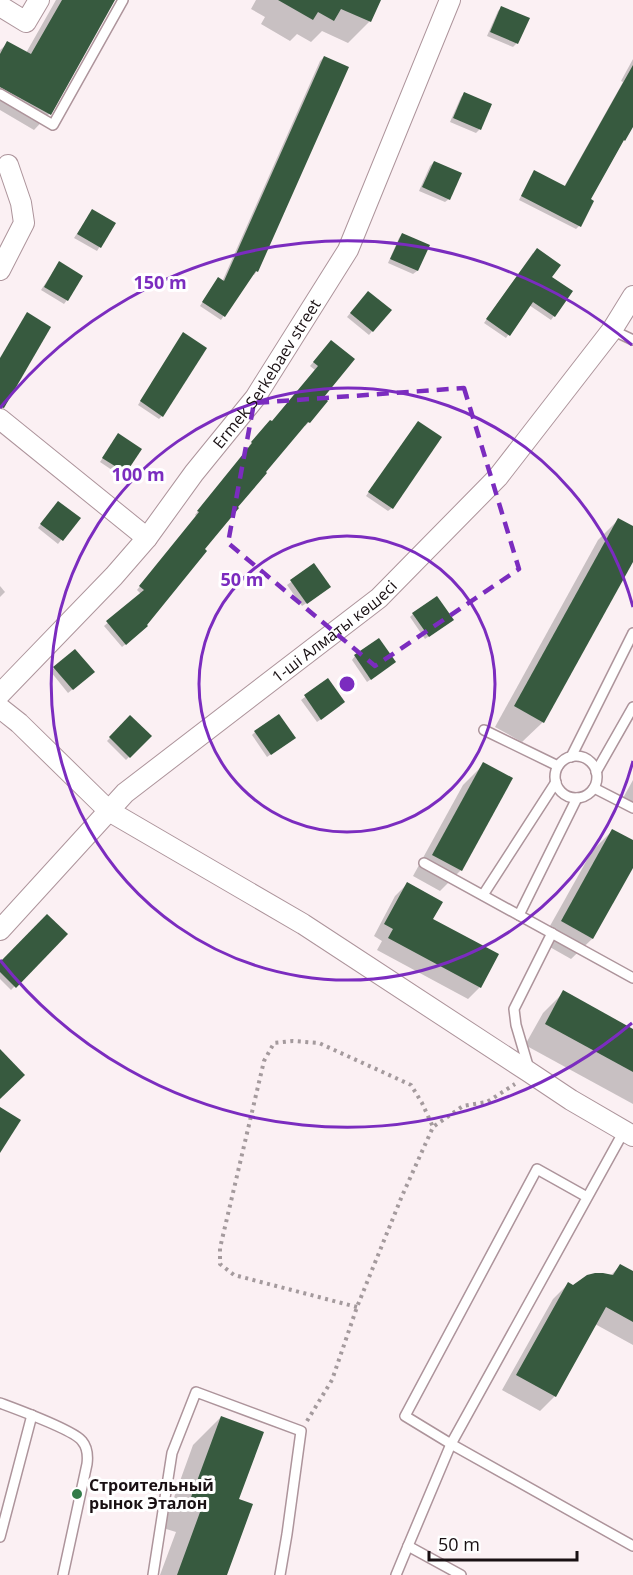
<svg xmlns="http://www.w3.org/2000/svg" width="633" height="1575" font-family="'Open Sans',sans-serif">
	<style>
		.shadow { fill: #0003 }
		.building { fill: #375a3f }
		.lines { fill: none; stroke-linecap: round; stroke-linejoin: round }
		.service-casing { stroke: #ad949b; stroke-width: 12 }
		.minor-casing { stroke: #ad949b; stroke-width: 22 }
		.path { stroke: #a49a9d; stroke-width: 4; stroke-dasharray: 3 4.5; stroke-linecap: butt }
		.service { stroke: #fff; stroke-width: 9 }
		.minor { stroke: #fff; stroke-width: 20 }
		.marked { fill: none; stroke: #7b2cbf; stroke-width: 4.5; stroke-dasharray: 12 8; stroke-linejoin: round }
		.ring { fill: none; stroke: #7b2cbf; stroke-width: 3 }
		.poi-dot { fill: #337c49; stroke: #fff; stroke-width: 2 }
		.labels { text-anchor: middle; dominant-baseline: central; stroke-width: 6; stroke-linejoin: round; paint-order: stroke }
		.street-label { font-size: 16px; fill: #191013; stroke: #fff }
		.poi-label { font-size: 16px; font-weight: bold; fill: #191013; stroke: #fff; text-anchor: start }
		.centre { fill: #7b2cbf; stroke: #fff; stroke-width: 3 }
		.ring-label { font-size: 18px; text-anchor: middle; font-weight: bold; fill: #7b2cbf; stroke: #fff; stroke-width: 6; stroke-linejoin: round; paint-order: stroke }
	</style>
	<rect width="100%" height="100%" fill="#fbf0f3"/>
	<g class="shadow">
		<polygon points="56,0 114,0 49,114 34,130 0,110 0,50 8,43 26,53"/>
		<polygon points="256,0 379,0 370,21 348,43 322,31 311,42 297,34 290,41 261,24 265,17 251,9"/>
		<polygon points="502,7 528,19 516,44 513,47 487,36 498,11"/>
		<polygon points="324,57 257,271 254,275 252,274 221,320 200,306 215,283 222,282 320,61"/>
		<polygon points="633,59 633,124 589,200 579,226 576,229 519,200 531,176 564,187 623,82 621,81"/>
		<polygon points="465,93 490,105 479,130 476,133 450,122 461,97"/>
		<polygon points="434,162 449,199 445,202 419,191 430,166"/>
		<polygon points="92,211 114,224 97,251 74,238"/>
		<polygon points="402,234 428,246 417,271 413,274 388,263 399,238"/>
		<polygon points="533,253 550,277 554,316 551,320 529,305 506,338 484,323"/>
		<polygon points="59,263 67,300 64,304 41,290"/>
		<polygon points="365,296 390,310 369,335 347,317"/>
		<polygon points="180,338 162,416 159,419 138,405"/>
		<polygon points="328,345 321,397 309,422 305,426 304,424 203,549 143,630 122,647 104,626 141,594 137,590 197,517 195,515 250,447 249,446 266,425 271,423 315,370 310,366"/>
		<polygon points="415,426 392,508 388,511 366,496"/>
		<polygon points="115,439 140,449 121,476 100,462"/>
		<polygon points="55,506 78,518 58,544 38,528"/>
		<polygon points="618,520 633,528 633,558 543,722 522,742 495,727 598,540"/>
		<polygon points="314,565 326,590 302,606 287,585"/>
		<polygon points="0,586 5,592 0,597"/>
		<polygon points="413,614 448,623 425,639 410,617"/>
		<polygon points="355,656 391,665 367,682 352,660"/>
		<polygon points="54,668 90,675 68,693 51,672"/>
		<polygon points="328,680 340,706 317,722 301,700"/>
		<polygon points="130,717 149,736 126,760 107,741"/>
		<polygon points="255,732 290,741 267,757 252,735"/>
		<polygon points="484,764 511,779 461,870 440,891 413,876 463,785"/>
		<polygon points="633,780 633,803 623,798"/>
		<polygon points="613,830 633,842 633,864 592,939 571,959 541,942 592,851"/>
		<polygon points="407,884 480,987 468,999 377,950 382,941 374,936 395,896"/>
		<polygon points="66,934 11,990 0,979 0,964"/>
		<polygon points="564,992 633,1030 633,1104 525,1045 543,1013"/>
		<polygon points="620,1266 633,1273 633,1345 595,1324 555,1396 540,1411 502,1390 553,1299 568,1284 574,1287 610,1276"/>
		<polygon points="221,1417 238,1500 225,1575 160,1575 176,1532 163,1528 193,1445"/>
	</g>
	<g class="building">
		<polygon points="62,0 115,0 51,115 0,87 0,54 7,41 31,54"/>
		<polygon points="278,0 381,0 371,22 341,9 334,21 318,12 313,20"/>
		<polygon points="501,6 530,18 518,44 490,32"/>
		<polygon points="324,56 349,67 258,272 256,271 225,317 202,302 218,277 224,281"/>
		<polygon points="633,65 633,127 625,141 624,140 591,199 594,201 581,227 521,196 534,170 565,186"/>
		<polygon points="464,92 492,104 481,130 453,118"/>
		<polygon points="434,161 462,173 450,200 422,187"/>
		<polygon points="92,209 116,223 101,248 77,234"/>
		<polygon points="402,233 430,245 418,271 390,259"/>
		<polygon points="537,248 561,265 552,277 573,291 555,317 533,302 510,336 486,319"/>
		<polygon points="59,261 83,276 68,301 44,287"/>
		<polygon points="368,291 392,310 373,332 350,313"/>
		<polygon points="27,312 51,327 4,408 0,407 0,358"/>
		<polygon points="183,332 207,348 163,417 140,401"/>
		<polygon points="331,340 355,359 324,397 328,401 310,423 308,422 266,472 267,473 238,507 239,508 205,549 207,551 147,625 148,626 126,645 106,621 144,590 139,586 199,512 197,511 252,443 251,442 270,420 272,421 318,366 313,362"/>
		<polygon points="418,421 442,437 393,509 368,492"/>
		<polygon points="118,433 142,449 126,473 102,458"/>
		<polygon points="58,501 81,518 63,541 40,524"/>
		<polygon points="618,518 633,526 633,562 544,723 514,706"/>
		<polygon points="314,563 331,587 307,604 290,580"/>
		<polygon points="437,596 454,620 429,637 412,613"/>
		<polygon points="379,638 396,662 371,680 354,655"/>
		<polygon points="75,649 95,672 73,690 53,667"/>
		<polygon points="328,678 345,702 321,720 304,695"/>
		<polygon points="279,714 296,738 271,755 254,731"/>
		<polygon points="130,715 152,736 130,758 109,737"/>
		<polygon points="483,762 513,778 462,871 432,855"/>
		<polygon points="612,829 633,840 633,868 593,939 561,921"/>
		<polygon points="407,882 443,902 433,919 499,954 481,988 388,938 393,929 384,924"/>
		<polygon points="47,914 68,934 16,988 0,972 0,962"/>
		<polygon points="563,990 633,1029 633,1072 545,1024"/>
		<polygon points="0,1049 25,1075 0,1099"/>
		<polygon points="0,1107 21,1120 0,1153"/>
		<polygon points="620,1264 633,1271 633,1322 606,1307 556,1397 516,1375 568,1282 573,1285 587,1275 595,1273 603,1273 613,1275"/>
		<polygon points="221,1416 264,1432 239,1499 253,1504 227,1575 177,1575 203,1504 190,1500"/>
	</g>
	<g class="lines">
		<defs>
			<g id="service">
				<polyline points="0,94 53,125 123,0"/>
				<polyline points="612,330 633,340"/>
				<polyline points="484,730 558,766"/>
				<circle cx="576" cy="777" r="21"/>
				<polyline points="571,757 633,633"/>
				<polyline points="596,772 633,707"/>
				<polyline points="594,788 633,808"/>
				<polyline points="424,863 633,978"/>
				<polyline points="483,895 556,782"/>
				<polyline points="519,915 577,798"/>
				<polyline points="529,1069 516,1025 514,1009 552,933"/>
				<polyline points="587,1197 537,1169 405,1416 451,1444 624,1131"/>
				<path d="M0 1403C16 1409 74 1430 82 1441 88 1448 88 1456 87 1464L63 1575"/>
				<polyline points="0,1537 32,1415"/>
				<polyline points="153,1575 172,1453 196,1392 301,1431 287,1534 280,1575"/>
				<polyline points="396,1575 408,1546"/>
				<polyline points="461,1575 408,1546 451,1444 633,1546"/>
			</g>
			<g id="minor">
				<polyline points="0,6 26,22 39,0"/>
				<polyline points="0,270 24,223 21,203 8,165"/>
				<polyline points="0,419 147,538"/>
				<path id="s1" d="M0 694 114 576 147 538 194 473 255 398 348 250 450 0"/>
				<polyline points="0,708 19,723 109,811 303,924 529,1072 571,1100 633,1136"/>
				<path id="s2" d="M0 930 125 793 379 598 498 477 612 330 633 296"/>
			</g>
		</defs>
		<use href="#service" class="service-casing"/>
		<use href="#minor" class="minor-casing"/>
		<g class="path">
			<polyline points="357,1307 234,1275 220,1264 220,1248 264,1061 274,1043 293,1041 319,1043 411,1085 422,1103 433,1127"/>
			<polyline points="307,1421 332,1380 357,1307 402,1196 433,1127 463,1106 487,1102 515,1084"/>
		</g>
		<use href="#service" class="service"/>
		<use href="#minor" class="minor"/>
	</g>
	<path class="marked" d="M464 388 519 569 375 666 228 543 254 403Z"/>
	<g class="ring">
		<circle cx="347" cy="684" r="148"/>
		<path d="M633 761A296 296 0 1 1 633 607"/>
		<path d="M632 1023A443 443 0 0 1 0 960M0 408A443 443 0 0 1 632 345"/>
	</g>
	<circle class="poi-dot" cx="77" cy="1494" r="6"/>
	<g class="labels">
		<g class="street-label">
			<text stroke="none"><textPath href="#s1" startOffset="418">Ermek Serkebaev street</textPath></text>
			<text stroke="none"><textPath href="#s2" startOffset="450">1-ші Алматы көшесі</textPath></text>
		</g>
		<g class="poi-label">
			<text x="89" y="1485">Строительный<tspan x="89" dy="18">рынок Эталон</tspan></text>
		</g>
	</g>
	<circle cx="347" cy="684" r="9" class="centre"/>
	<g class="ring-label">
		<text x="160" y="289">150 m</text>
		<text x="138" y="481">100 m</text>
		<text x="242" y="586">50 m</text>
	</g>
	<path d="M429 1551v9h148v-9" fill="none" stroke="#191013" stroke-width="3"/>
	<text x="438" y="1551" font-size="18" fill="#191013" stroke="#ffffff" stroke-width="4.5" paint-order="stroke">50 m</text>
</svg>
